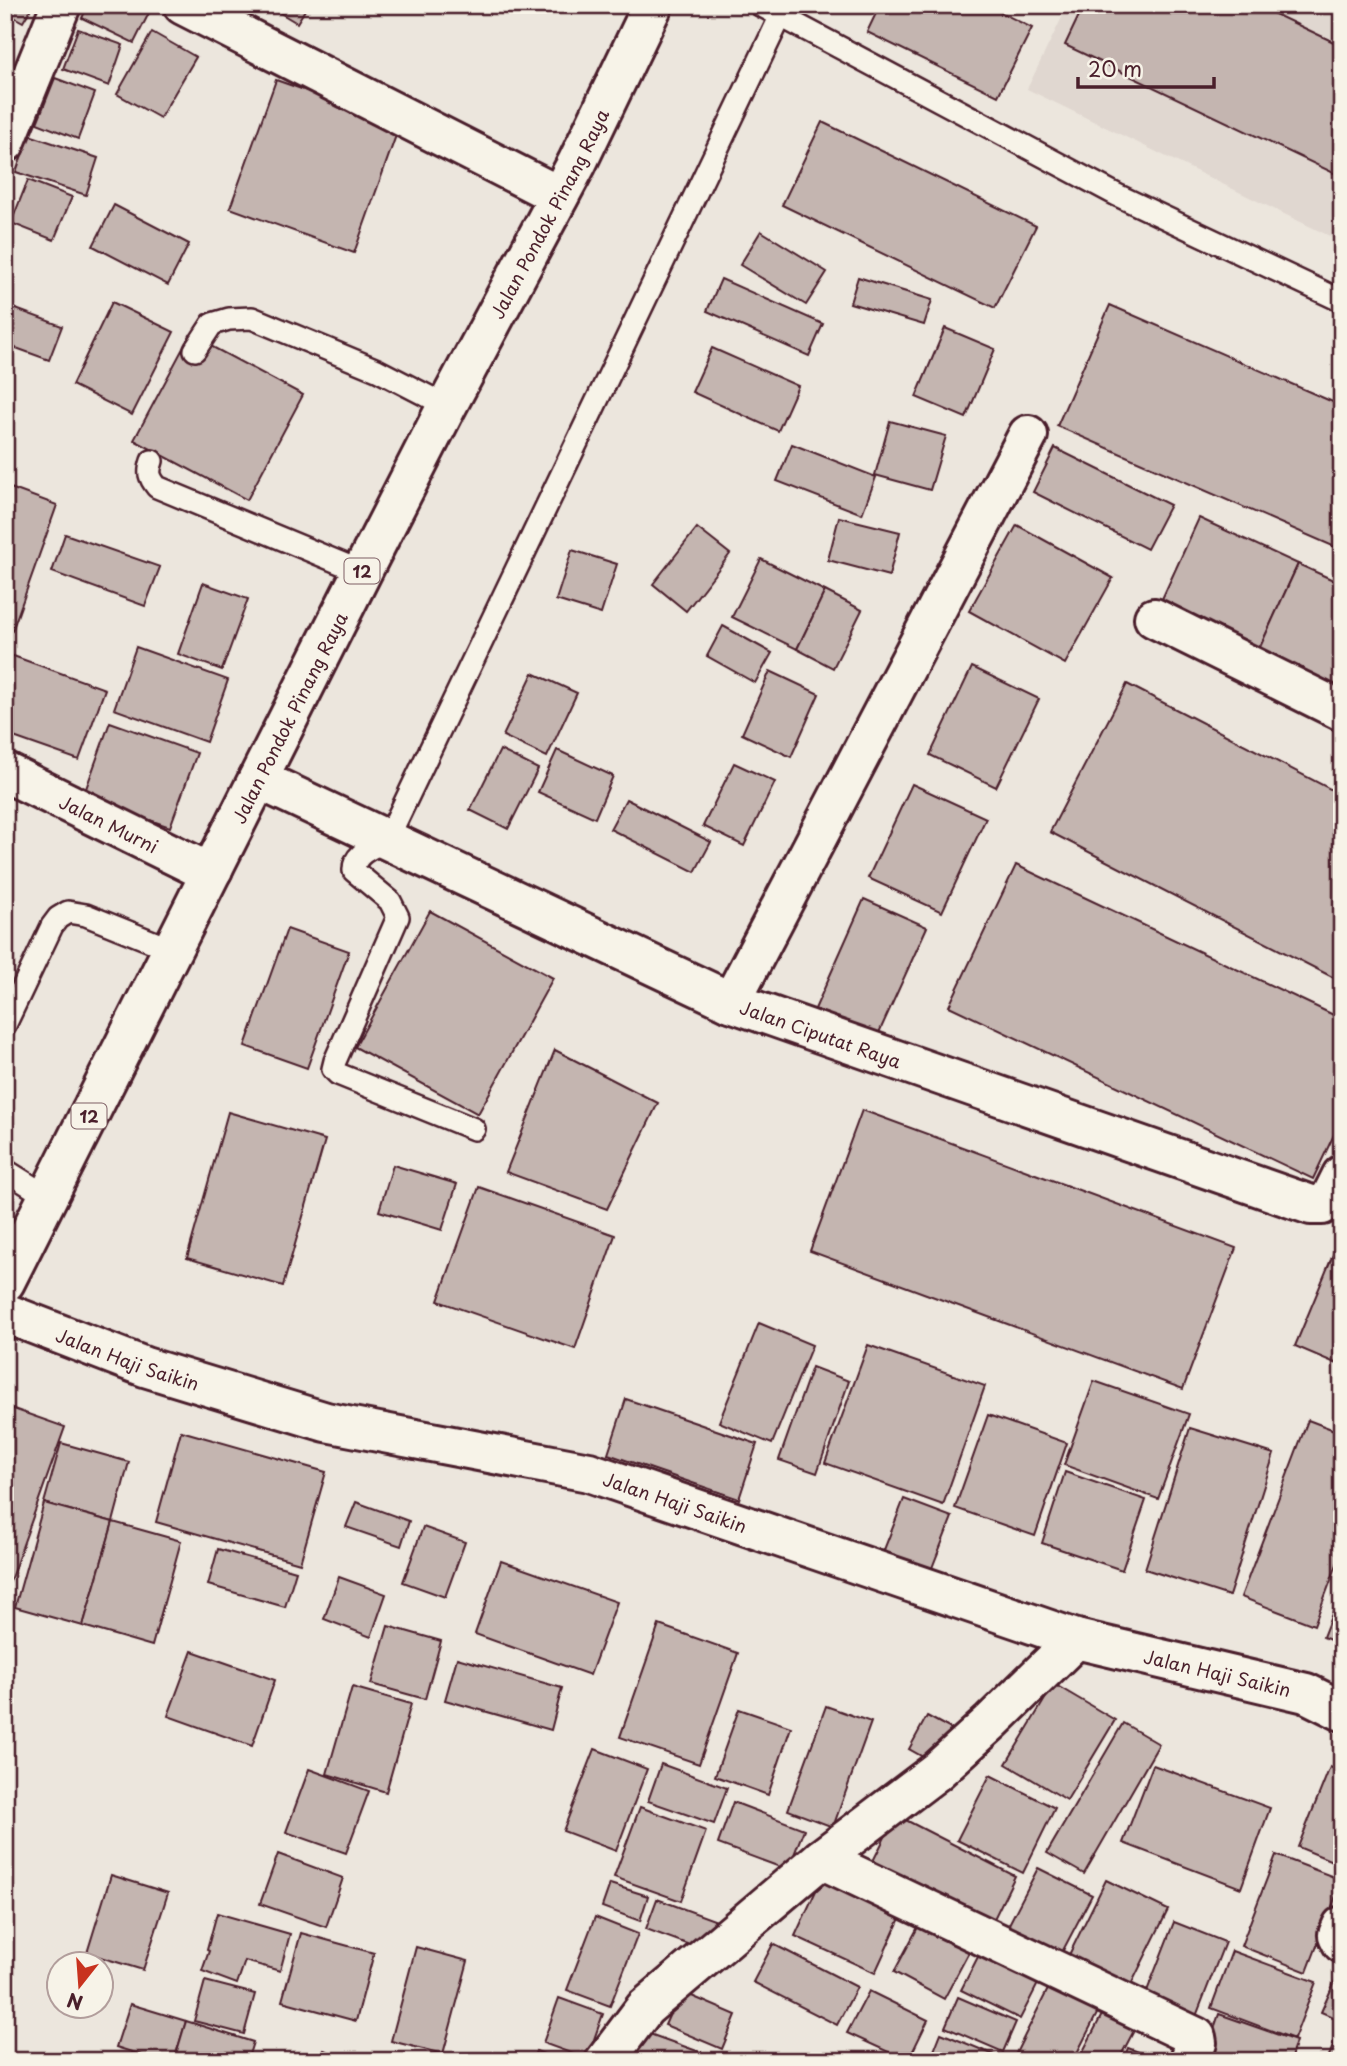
<svg xmlns="http://www.w3.org/2000/svg" width="1347" height="2066" font-family="'Playpen Sans',sans-serif">
	<style>
		.built { fill: #e0d7d0 }
		.building { fill: #c4b5b0; stroke: #4a1f2b; stroke-width: 2 }
		.lines { fill: none; stroke-linecap: round; stroke-linejoin: round }
		.lane-casing { stroke: #4a1f2b; stroke-width: 26 }
		.street-casing { stroke: #4a1f2b; stroke-width: 44 }
		.secondary-casing { stroke: #4a1f2b; stroke-width: 44 }
		.highway-casing { stroke: #4a1f2b; stroke-width: 44 }
		.lane { stroke: #f7f3e8; stroke-width: 21 }
		.street { stroke: #f7f3e8; stroke-width: 38 }
		.secondary { stroke: #f7f3e8; stroke-width: 38 }
		.highway { stroke: #f7f3e8; stroke-width: 38 }
		.labels { text-anchor: middle; dominant-baseline: central; stroke-width: 5; stroke-linejoin: round; paint-order: stroke }
		.shield { fill: #f7f3e8; stroke: #7e5f64; stroke-width: 2 }
		.shield-label { font-size: 16px; font-weight: bold; fill: #4a1f2b }
		.street-label { font-size: 18px; fill: #4a1f2b; stroke: #f7f3e8 }
	</style>
	<rect width="100%" height="100%" fill="#ece6dd"/>
	<filter id="ink" filterUnits="userSpaceOnUse"><feTurbulence type="fractalNoise" baseFrequency=".0143" numOctaves="2"/><feDisplacementMap in="SourceGraphic" scale="14" xChannelSelector="R" yChannelSelector="G"/><feConvolveMatrix kernelMatrix="1 2 1 2 8 2 1 2 1" color-interpolation-filters="sRGB"/></filter>
	<g filter="url(#ink)">
		<polygon class="built" points="1068,5 1342,5 1342,242 1027,89"/>
		<g class="building">
			<polygon points="5,5 33,5 23,22 5,12"/>
			<polygon points="88,5 153,5 134,43 82,18"/>
			<polygon points="267,5 308,5 297,23"/>
			<polygon points="880,5 986,5 1032,28 998,96 867,32"/>
			<polygon points="1084,5 1256,5 1342,46 1342,177 1065,45"/>
			<polygon points="1325,5 1342,5 1342,13"/>
			<polygon points="78,29 123,45 109,86 63,69"/>
			<polygon points="152,32 196,57 160,118 117,94"/>
			<polygon points="55,78 95,93 78,139 37,123"/>
			<polygon points="276,80 400,124 354,253 230,208"/>
			<polygon points="822,122 1036,226 995,308 782,205"/>
			<polygon points="29,135 98,158 86,195 16,172"/>
			<polygon points="28,180 72,197 54,240 11,223"/>
			<polygon points="114,205 189,244 168,285 93,246"/>
			<polygon points="761,231 827,272 806,305 740,265"/>
			<polygon points="858,277 932,300 924,325 850,303"/>
			<polygon points="721,279 823,324 809,356 707,311"/>
			<polygon points="112,302 174,332 132,415 72,385"/>
			<polygon points="5,305 62,326 49,360 5,344"/>
			<polygon points="1110,305 1342,406 1342,550 1057,426"/>
			<polygon points="945,328 995,349 966,418 916,397"/>
			<polygon points="190,335 303,395 247,500 134,440"/>
			<polygon points="712,348 798,386 778,431 692,392"/>
			<polygon points="5,360 13,362 5,386"/>
			<polygon points="890,421 946,436 930,490 875,475"/>
			<polygon points="792,444 876,477 862,514 777,481"/>
			<polygon points="1055,448 1170,505 1147,549 1033,492"/>
			<polygon points="5,486 57,505 12,631 5,629"/>
			<polygon points="839,517 900,532 889,576 828,560"/>
			<polygon points="1199,518 1298,564 1255,658 1156,612"/>
			<polygon points="1017,525 1113,578 1065,664 969,611"/>
			<polygon points="697,528 730,554 686,611 653,584"/>
			<polygon points="65,534 160,567 145,606 52,572"/>
			<polygon points="572,550 617,564 601,614 556,600"/>
			<polygon points="761,559 825,591 797,649 732,617"/>
			<polygon points="1298,564 1342,584 1342,698 1255,658"/>
			<polygon points="203,583 248,599 222,670 178,654"/>
			<polygon points="825,591 862,610 833,668 797,649"/>
			<polygon points="723,626 772,653 755,683 707,656"/>
			<polygon points="136,647 228,680 206,742 114,709"/>
			<polygon points="5,653 105,689 79,760 5,734"/>
			<polygon points="972,667 1039,699 996,787 930,755"/>
			<polygon points="770,671 819,694 791,757 742,734"/>
			<polygon points="533,673 577,693 547,757 503,736"/>
			<polygon points="1127,684 1342,795 1342,982 1050,832"/>
			<polygon points="110,722 197,753 170,827 83,797"/>
			<polygon points="500,750 538,769 508,829 470,810"/>
			<polygon points="557,750 613,776 595,818 538,792"/>
			<polygon points="734,763 775,782 744,846 703,826"/>
			<polygon points="912,784 986,818 942,912 868,878"/>
			<polygon points="626,799 711,842 695,872 610,829"/>
			<polygon points="1016,865 1342,1019 1342,1118 1313,1179 949,1006"/>
			<polygon points="864,899 927,927 873,1046 811,1018"/>
			<polygon points="430,911 553,978 478,1114 355,1047"/>
			<polygon points="287,929 349,951 307,1068 245,1046"/>
			<polygon points="555,1050 658,1103 607,1209 506,1172"/>
			<polygon points="862,1110 1236,1248 1183,1389 810,1251"/>
			<polygon points="228,1112 325,1140 283,1286 187,1258"/>
			<polygon points="393,1165 457,1184 442,1230 379,1211"/>
			<polygon points="479,1187 615,1235 575,1349 438,1301"/>
			<polygon points="1342,1233 1342,1366 1295,1346"/>
			<polygon points="759,1323 812,1345 772,1444 719,1422"/>
			<polygon points="868,1345 985,1386 943,1505 825,1463"/>
			<polygon points="812,1367 849,1381 817,1473 779,1460"/>
			<polygon points="1094,1381 1189,1414 1158,1499 1064,1465"/>
			<polygon points="626,1399 757,1444 739,1499 608,1454"/>
			<polygon points="5,1406 65,1427 5,1595"/>
			<polygon points="988,1415 1067,1443 1035,1536 955,1508"/>
			<polygon points="1308,1420 1342,1433 1342,1551 1314,1625 1241,1597"/>
			<polygon points="1190,1428 1274,1454 1229,1596 1145,1569"/>
			<polygon points="181,1431 326,1472 300,1563 156,1522"/>
			<polygon points="61,1443 129,1462 113,1522 44,1503"/>
			<polygon points="1065,1472 1146,1500 1122,1570 1042,1543"/>
			<polygon points="904,1499 952,1517 928,1578 880,1560"/>
			<polygon points="356,1502 409,1521 401,1546 346,1527"/>
			<polygon points="44,1503 113,1522 83,1626 15,1607"/>
			<polygon points="113,1522 181,1541 152,1646 83,1626"/>
			<polygon points="423,1527 465,1542 445,1597 403,1582"/>
			<polygon points="218,1549 296,1571 285,1607 208,1585"/>
			<polygon points="501,1561 617,1602 590,1675 475,1634"/>
			<polygon points="339,1577 386,1594 371,1637 324,1619"/>
			<polygon points="1342,1588 1342,1645 1323,1637"/>
			<polygon points="659,1625 738,1653 699,1764 620,1737"/>
			<polygon points="388,1626 441,1641 425,1699 371,1684"/>
			<polygon points="192,1651 275,1680 252,1746 168,1716"/>
			<polygon points="457,1658 562,1688 551,1730 445,1700"/>
			<polygon points="1054,1684 1115,1720 1067,1800 1006,1764"/>
			<polygon points="352,1687 411,1704 386,1792 327,1774"/>
			<polygon points="826,1706 871,1722 833,1827 788,1810"/>
			<polygon points="739,1709 791,1727 768,1795 715,1776"/>
			<polygon points="927,1716 951,1729 932,1762 909,1749"/>
			<polygon points="1123,1723 1159,1744 1084,1874 1047,1853"/>
			<polygon points="595,1749 647,1769 616,1851 563,1831"/>
			<polygon points="661,1764 727,1788 714,1824 648,1801"/>
			<polygon points="1153,1765 1270,1808 1241,1888 1123,1843"/>
			<polygon points="1330,1767 1342,1772 1342,1865 1298,1847"/>
			<polygon points="309,1769 369,1791 346,1853 286,1832"/>
			<polygon points="990,1775 1055,1808 1023,1873 957,1840"/>
			<polygon points="733,1802 804,1829 788,1870 718,1844"/>
			<polygon points="640,1807 706,1831 681,1901 614,1877"/>
			<polygon points="896,1815 1015,1876 991,1925 871,1865"/>
			<polygon points="278,1854 343,1878 326,1927 260,1904"/>
			<polygon points="1276,1855 1342,1880 1307,1972 1241,1946"/>
			<polygon points="1038,1868 1092,1895 1059,1958 1006,1930"/>
			<polygon points="826,1869 906,1905 875,1973 795,1936"/>
			<polygon points="111,1875 168,1893 143,1970 87,1953"/>
			<polygon points="1106,1880 1168,1910 1125,1997 1063,1967"/>
			<polygon points="610,1884 648,1896 640,1921 602,1907"/>
			<polygon points="657,1899 717,1921 706,1951 646,1929"/>
			<polygon points="926,1912 976,1939 944,1999 894,1972"/>
			<polygon points="217,1913 290,1934 280,1971 245,1961 237,1984 202,1971 209,1951 207,1950"/>
			<polygon points="595,1917 638,1934 610,2006 567,1990"/>
			<polygon points="1174,1922 1225,1942 1193,2024 1142,2004"/>
			<polygon points="301,1933 374,1953 356,2021 282,2001"/>
			<polygon points="986,1941 1045,1970 1020,2019 961,1990"/>
			<polygon points="773,1944 857,1987 837,2025 753,1982"/>
			<polygon points="416,1947 468,1961 443,2054 391,2041"/>
			<polygon points="1232,1951 1316,1982 1294,2039 1211,2008"/>
			<polygon points="1342,1965 1342,2021 1321,2012"/>
			<polygon points="1055,1975 1104,2000 1073,2061 1026,2061 1015,2055"/>
			<polygon points="205,1981 255,1994 244,2034 194,2021"/>
			<polygon points="680,1991 736,2015 722,2049 665,2025"/>
			<polygon points="869,1991 928,2020 908,2061 847,2033"/>
			<polygon points="958,1997 1016,2022 1003,2052 945,2027"/>
			<polygon points="559,1998 603,2014 587,2059 543,2043"/>
			<polygon points="130,2004 186,2021 174,2061 160,2061 116,2047"/>
			<polygon points="1107,2005 1139,2021 1118,2061 1078,2061"/>
			<polygon points="1219,2014 1296,2041 1290,2061 1203,2061"/>
			<polygon points="186,2021 253,2042 247,2061 174,2061"/>
			<polygon points="633,2028 722,2060 722,2061 620,2061"/>
			<polygon points="1340,2028 1342,2029 1342,2061 1327,2061"/>
			<polygon points="941,2033 997,2056 995,2061 930,2061"/>
			<polygon points="1128,2048 1163,2061 1123,2061"/>
			<polygon points="324,2050 351,2061 319,2061"/>
			<polygon points="536,2051 563,2061 532,2061"/>
		</g>
		<g class="lines">
			<defs>
				<g id="lane">
					<polyline points="760,5 1117,195 1342,301"/>
					<polyline points="195,350 212,324 229,319 252,318 377,370 447,406"/>
					<path d="M152 461C148 473 149 477 157 487L362 572"/>
					<polyline points="5,1025 52,926 58,918 68,912 86,915 173,950"/>
					<path d="M474 1129 338 1074 333 1069 335 1061 398 917 390 901 354 871C353 853 373 848 387 840L786 5"/>
					<polyline points="5,1170 48,1197"/>
				</g>
				<g id="street">
					<polyline points="183,5 559,196"/>
					<polyline points="5,143 61,5"/>
					<polyline points="1154,618 1342,711"/>
					<path id="s1" d="M5 772 194 865 213 869"/>
					<path id="s2" d="M258 779 731 1002 1311 1205H1322L1331 1197 1342 1175"/>
					<polyline points="731,1002 1028,435"/>
					<polyline points="821,1859 1196,2037 1197,2043 1189,2061"/>
					<polyline points="1342,1926 1338,1935 1342,1943"/>
					<polyline points="605,2061 645,2008 821,1859 937,1771 991,1722 1076,1639"/>
				</g>
				<g id="secondary">
					<path id="s3" d="M5 1313 145 1367 326 1422 589 1472 1076 1639 1306 1693 1342 1711"/>
				</g>
				<g id="highway">
					<path id="s4" d="M5 1282 362 572 447 406 577 163 653 5"/>
				</g>
			</defs>
			<use href="#lane" class="lane-casing"/>
			<use href="#street" class="street-casing"/>
			<use href="#secondary" class="secondary-casing"/>
			<use href="#highway" class="highway-casing"/>
			<use href="#lane" class="lane"/>
			<use href="#street" class="street"/>
			<use href="#secondary" class="secondary"/>
			<use href="#highway" class="highway"/>
		</g>
	</g>
	<g class="labels">
		<g class="shield">
			<rect x="344.5" y="558.5" width="35" height="25" rx="5"/>
			<rect x="71.5" y="1103.5" width="35" height="25" rx="5"/>
		</g>
		<g class="shield-label">
			<text x="362" y="571">12</text>
			<text x="89" y="1116">12</text>
		</g>
		<g class="street-label">
			<text stroke="none"><textPath href="#s4" startOffset="1199">Jalan Pondok Pinang Raya</textPath></text>
			<text stroke="none"><textPath href="#s4" startOffset="632">Jalan Pondok Pinang Raya</textPath></text>
			<text stroke="none"><textPath href="#s1" startOffset="116">Jalan Murni</textPath></text>
			<text stroke="none"><textPath href="#s2" startOffset="618">Jalan Ciputat Raya</textPath></text>
			<text stroke="none"><textPath href="#s3" startOffset="131">Jalan Haji Saikin</textPath></text>
			<text stroke="none"><textPath href="#s3" startOffset="698">Jalan Haji Saikin</textPath></text>
			<text stroke="none"><textPath href="#s3" startOffset="1267">Jalan Haji Saikin</textPath></text>
		</g>
	</g>
	<rect width="1347" height="2066" fill="none" stroke="#f7f3e8" stroke-width="28"/>
	<rect x="14" y="14" width="1319" height="2038" fill="none" stroke="#4a1f2b" stroke-width="2.5" filter="url(#ink)"/>
	<g transform="translate(80 1985) rotate(197)"><circle r="33" fill="#f7f3e8" stroke="#b29e9c" stroke-width="2"/>
	<path d="M0-5L12 26L0 18L-12 26Z" fill="#c8321e"/>
	<text y="-10" font-size="19" font-weight="bold" text-anchor="middle" fill="#4a1f2b">N</text>
	</g>
	<path d="M1078 77v10h136v-10" fill="none" stroke="#4a1f2b" stroke-width="3.5"/>
	<text x="1088" y="77" font-size="21" fill="#4a1f2b" stroke="#f7f3e8" stroke-width="5" paint-order="stroke">20 m</text>
</svg>
